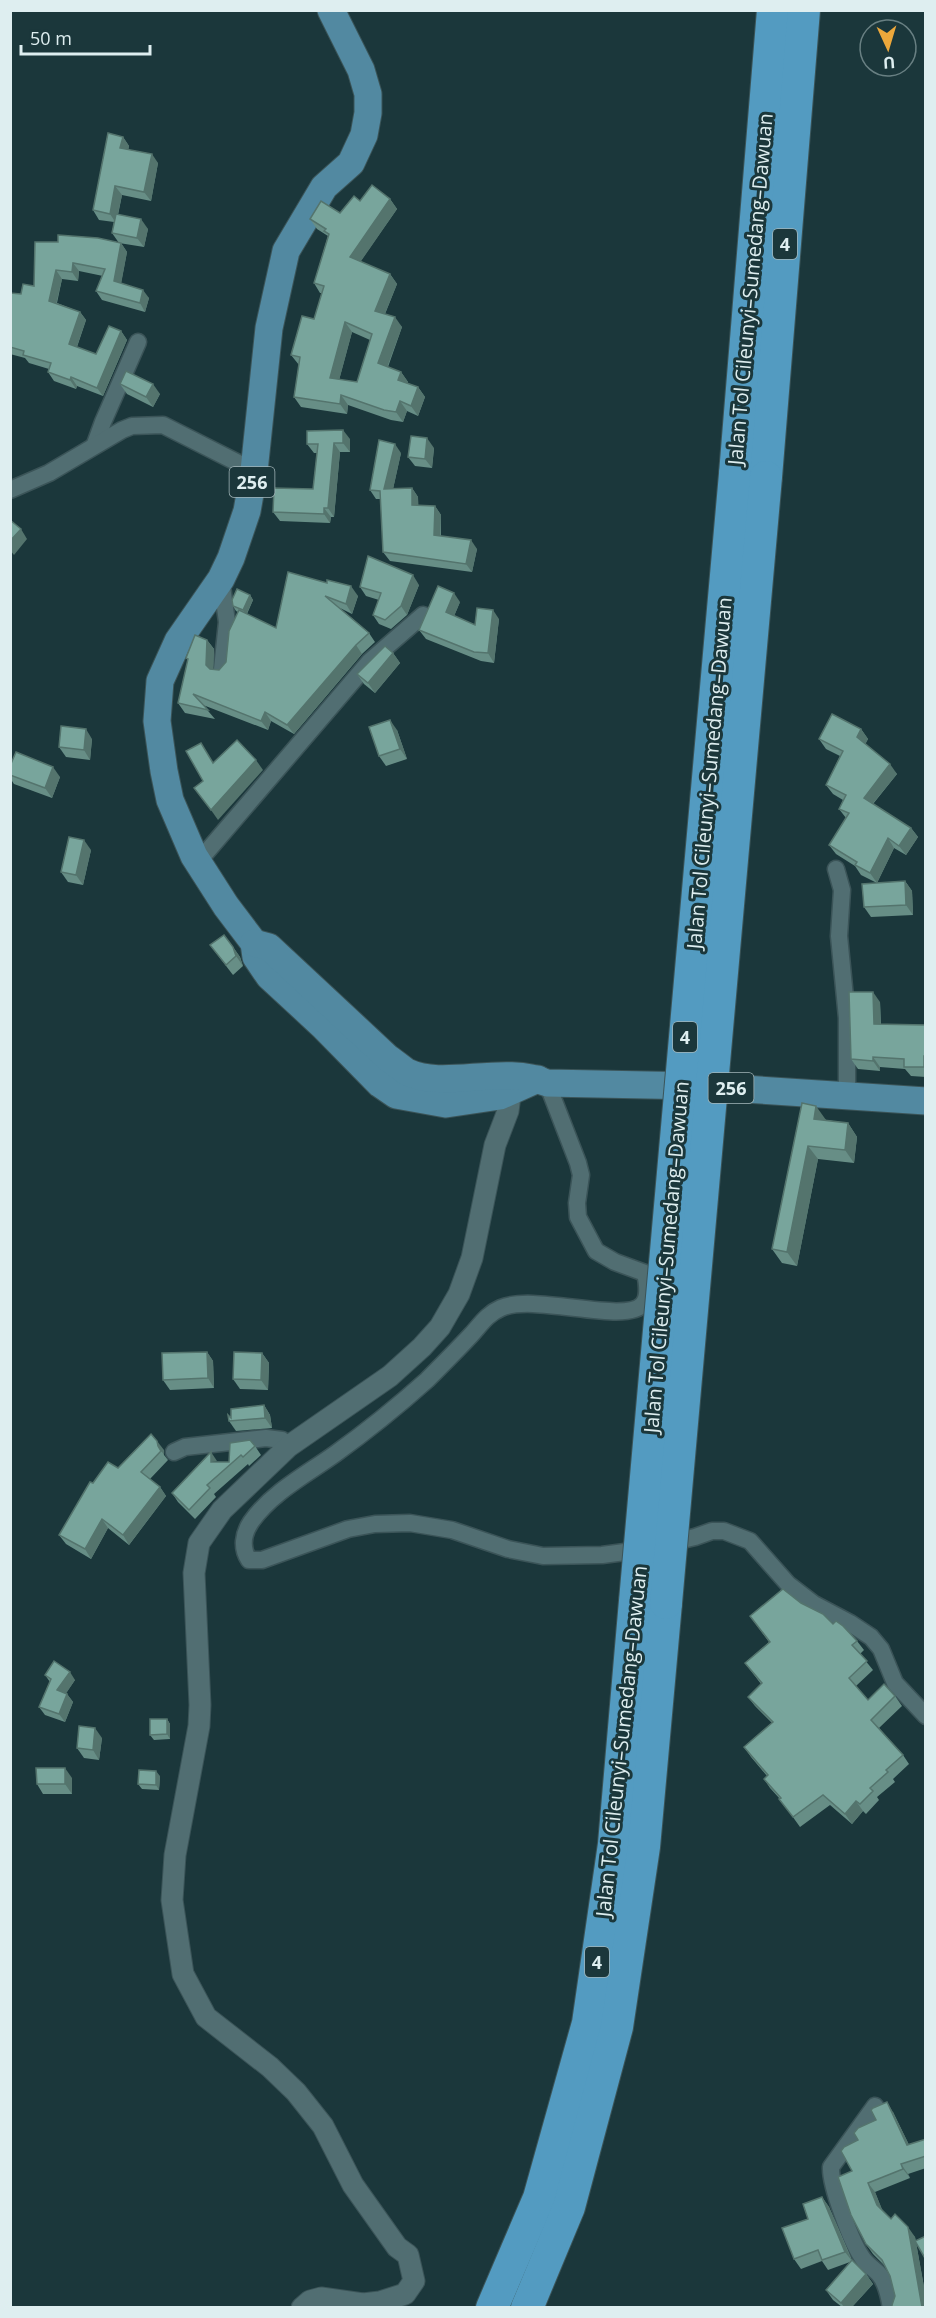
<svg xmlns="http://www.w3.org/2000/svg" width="936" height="2318" font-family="'Open Sans',sans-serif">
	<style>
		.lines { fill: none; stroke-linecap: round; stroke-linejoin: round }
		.minor-casing { stroke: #3b5458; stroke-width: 19 }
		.tertiary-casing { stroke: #3b5458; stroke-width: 23 }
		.primary-casing { stroke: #3b5458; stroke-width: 29 }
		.motorway-casing { stroke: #3b5458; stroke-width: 34 }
		.minor { stroke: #516e72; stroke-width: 16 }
		.tertiary { stroke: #516e72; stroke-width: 21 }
		.primary { stroke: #5289a1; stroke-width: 27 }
		.motorway { stroke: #539bc1; stroke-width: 32 }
		.motorway-bridge-casing { stroke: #3b5458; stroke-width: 34; stroke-linecap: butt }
		.motorway-bridge { stroke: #539bc1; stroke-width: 32 }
		.wall { fill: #678e86; fill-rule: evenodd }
		.shaded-wall { fill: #54746d }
		.building { fill: #78a59c; stroke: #54746d; stroke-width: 1.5; fill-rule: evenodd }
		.labels { text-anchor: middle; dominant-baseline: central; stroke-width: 6; stroke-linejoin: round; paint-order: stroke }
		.shield { fill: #1b373b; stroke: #a4b7ba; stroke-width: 1.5 }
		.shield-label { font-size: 18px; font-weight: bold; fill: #deeef0 }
		.street-label { font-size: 20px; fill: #deeef0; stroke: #1b373b }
	</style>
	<rect width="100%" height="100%" fill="#1b373b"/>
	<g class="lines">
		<defs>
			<g id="minor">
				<polyline points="95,444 103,422 138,342"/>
				<polyline points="10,490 49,473 122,430 132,426 163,425 254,471"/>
				<polyline points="221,579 227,622 222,669"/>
				<polyline points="198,862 370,661 423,615"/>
				<polyline points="836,869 842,890 839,936 847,1018 847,1096"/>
				<path d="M547 1083 578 1163 581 1175 577 1203 578 1217 596 1251 615 1262 645 1273C647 1282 649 1297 643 1304 626 1325 534 1293 501 1308 487 1314 481 1324 471 1335 457 1350 442 1365 427 1380 398 1406 367 1431 335 1454 307 1474 271 1493 251 1522 243 1534 241 1548 249 1560H262L348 1529 375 1524 410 1523 452 1530 508 1549 543 1556 602 1555 640 1550 695 1537 712 1531H724L750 1541 788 1584 814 1604 850 1623 871 1637 881 1649 895 1683 926 1716"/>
				<polyline points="174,1452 185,1447 266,1438 282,1440 289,1446"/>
				<path d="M875 2106 831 2167C830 2185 852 2245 864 2260 868 2265 873 2268 878 2273 886 2281 889 2296 891 2308"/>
			</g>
			<polyline id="tertiary" points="302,2308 310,2301 321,2298 363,2304 380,2302 405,2294 414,2281 408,2255 397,2247 353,2185 323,2126 296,2092 270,2067 206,2017 183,1974 172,1900 175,1855 199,1726 200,1705 194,1573 199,1543 222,1510 289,1446 390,1376 422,1347 440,1327 459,1294 472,1258 495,1145 508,1111 512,1081"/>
			<g id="primary">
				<polyline points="331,10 361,70 368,94 368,113 364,135 351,163 324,187 286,251 269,328 254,471 247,511 231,558 221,579 178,641 160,681 157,721 164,771 170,800 194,856 226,906 254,943 256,957 269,976 323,1026 380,1084 396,1095 446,1104 500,1096 538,1079"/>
				<path d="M254 943 269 947 388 1058C394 1062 401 1068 407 1072 444 1090 504 1064 547 1083L698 1086 926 1101"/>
			</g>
			<g id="motorway">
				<polyline points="735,474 773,10"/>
				<polyline points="766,477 804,10"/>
				<polyline points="492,2308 539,2198 588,2023 614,1844 635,1601"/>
				<polyline points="527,2308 569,2207 617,2027 644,1847 666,1603"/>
			</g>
		</defs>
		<use href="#minor" class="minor-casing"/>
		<use href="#tertiary" class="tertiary-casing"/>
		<use href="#primary" class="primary-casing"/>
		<use href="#motorway" class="motorway-casing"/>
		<use href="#minor" class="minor"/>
		<use href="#tertiary" class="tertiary"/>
		<use href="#primary" class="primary"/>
		<use href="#motorway" class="motorway"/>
		<defs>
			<g id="motorway-bridge">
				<polyline points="635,1601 735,474"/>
				<polyline points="666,1603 766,477"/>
			</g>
		</defs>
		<use href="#motorway-bridge" class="motorway-bridge-casing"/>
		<use href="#motorway-bridge" class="motorway-bridge"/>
	</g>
	<g class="wall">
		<polygon points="123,137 129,146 128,150 158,163 151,201 122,195 118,215 148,229 144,247 119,243 112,233 114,222 99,220 93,210"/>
		<path d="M390 199 397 209 360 262 390 274 397 284 385 314 402 327 388 367 401 372 408 382 407 383 418 387 425 397 418 416 407 411 403 422 391 420 348 405 347 414 301 407 294 397 299 365 291 355 314 319 322 293H320L314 283 328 236 317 229 310 219 340 213 360 201ZM352 332 370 340 357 382 339 380Z"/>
		<polygon points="35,242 121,243 127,252 121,283 149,298 145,312 102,300 96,291 103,276 79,271 78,281 62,279 57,303 80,312 86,320 77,347 96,354 121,331 127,340 103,396 77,386 76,389 54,381 48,372 49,369 29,363 25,358 10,354 10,293 21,294 34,286"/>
		<polygon points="120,384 160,394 153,407 127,394"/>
		<polygon points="350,439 350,452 340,452 334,517 331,517 330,523 280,521 273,512 313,489 317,453 314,453 307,444"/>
		<polygon points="434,448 432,468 415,466 408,457"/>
		<polygon points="401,453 393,489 412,488 418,497 418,506 435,506 441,515 441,536 477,549 472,572 390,561 383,552 381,499 376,499 370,490"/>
		<polygon points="288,572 358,596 352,614 340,608 369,633 375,642 362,654 294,734 271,721 268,730 203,705 215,719 185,713 178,703 188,660 186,658 207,640 214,649 213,669 219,670 226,662 238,612 236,611 233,606 250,595 253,600 247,614 276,628"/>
		<polygon points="419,585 407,615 391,629 379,624 373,615 379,600 366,596 360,587"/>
		<polygon points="460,602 454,616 475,625 499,619 494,663 481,661 426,639 419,630"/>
		<polygon points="393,653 400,663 375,693 364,684 357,674"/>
		<polygon points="861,729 868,739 865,744 897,774 873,804 911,828 918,837 906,855 894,848 877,883 861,875 855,866 836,854 829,845 846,818 839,809 843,800 833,794 826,785 840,756 826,749 819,739"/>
		<polygon points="397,730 407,759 386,766 379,756"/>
		<polygon points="92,739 90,760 66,757 59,747"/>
		<polygon points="10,766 60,777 52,798 14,784 10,778"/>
		<polygon points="91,850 83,885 68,882 61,872"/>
		<polygon points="905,881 912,891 913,915 871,917 864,907"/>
		<polygon points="210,945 233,947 240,957 243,966 233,975"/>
		<polygon points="880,1002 881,1024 926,1025 926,1077 911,1076 905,1069 880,1067 880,1071 858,1069 851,1059"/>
		<polygon points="802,1103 826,1120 848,1123 857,1137 854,1163 818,1159 797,1266 782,1263 772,1249"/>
		<polygon points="207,1352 213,1361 214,1388 170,1390 163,1380"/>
		<polygon points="262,1353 269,1363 268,1390 240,1389 233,1379"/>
		<polygon points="264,1405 270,1415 272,1428 236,1431 229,1421 231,1418"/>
		<polygon points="255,1446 261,1455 249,1466 248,1464 214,1494 216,1497 195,1519 178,1502 172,1493 217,1462 229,1462"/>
		<polygon points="164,1450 164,1455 168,1460 150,1479 160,1487 166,1496 129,1545 108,1528 91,1559 66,1544 59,1535 93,1483"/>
		<polygon points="801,1603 857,1641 864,1650 860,1654 873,1670 856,1686 868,1700 895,1696 902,1706 879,1728 903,1755 909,1764 893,1779 895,1782 877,1797 879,1800 866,1814 863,1811 852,1824 830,1805 800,1827 780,1799 770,1788 764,1779 767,1776 751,1757 744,1747 772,1723 755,1706 748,1697 761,1684 745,1663 769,1642 750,1616"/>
		<polygon points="45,1675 75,1680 66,1693 67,1694 73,1702 65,1722 45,1715 39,1707 50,1682"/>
		<polygon points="167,1719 170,1724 170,1739 154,1740 150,1735"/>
		<polygon points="102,1738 99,1760 84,1758 77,1748"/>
		<polygon points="160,1776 159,1790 142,1789 138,1784"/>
		<polygon points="72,1778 72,1794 43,1794 37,1784"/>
		<polygon points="893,2112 909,2145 926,2139 926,2168 908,2174 910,2178 875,2192 882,2210 891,2219 915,2237 926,2298 926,2307 895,2296 890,2276 885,2266 873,2254 866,2244 852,2171 858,2140 876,2120"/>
		<polygon points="822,2197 829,2207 852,2260 866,2274 873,2284 852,2307 842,2307 833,2300 826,2290 850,2262 828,2270 822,2261 801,2269 794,2259 808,2219"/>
	</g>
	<g class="shaded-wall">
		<polygon points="123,137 129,146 127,157 120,148"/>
		<polygon points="152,154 158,163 151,201 144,192"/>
		<polygon points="115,186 122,195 116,223 110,214"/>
		<polygon points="390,199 397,209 357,267 350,257"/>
		<polygon points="141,219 148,229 144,247 137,238"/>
		<polygon points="121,243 127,252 120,290 114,281"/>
		<polygon points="73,263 79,271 78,281 72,272"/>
		<polygon points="56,270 62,279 55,309 49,301"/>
		<polygon points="390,274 397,284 382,321 375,311"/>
		<polygon points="143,290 149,298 145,312 140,303"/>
		<polygon points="80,312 86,320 75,352 69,344"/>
		<polygon points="395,317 402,327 385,373 378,363"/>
		<polygon points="345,322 352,332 337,388 330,378"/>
		<polygon points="121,331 127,340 103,396 97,388"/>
		<polygon points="401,372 408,382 405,390 398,380"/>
		<polygon points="71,377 77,386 76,389 70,380"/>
		<polygon points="153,384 160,394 153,407 146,397"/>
		<polygon points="418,387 425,397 418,416 411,406"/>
		<polygon points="341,395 348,405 347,414 340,404"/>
		<polygon points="400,401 407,411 403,422 396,412"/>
		<polygon points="343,430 350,439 350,452 343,443"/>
		<polygon points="427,438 434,448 432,468 425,459"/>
		<polygon points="334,443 340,452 334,517 328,508"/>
		<polygon points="395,444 401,453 391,498 384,489"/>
		<polygon points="412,488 418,497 419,514 412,505"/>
		<polygon points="435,506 441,515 440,544 434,535"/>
		<polygon points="324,508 331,517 330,523 324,514"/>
		<polygon points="21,529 27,539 14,555 10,550 10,541"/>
		<polygon points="471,540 477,549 472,572 466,564"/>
		<polygon points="413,575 419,585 407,615 401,606"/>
		<polygon points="351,586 358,596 352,614 346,604"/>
		<polygon points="454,593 460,602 452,621 446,612"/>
		<polygon points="250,595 253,600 246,615 243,610"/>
		<polygon points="493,610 499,619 494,663 488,653"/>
		<polygon points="207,640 214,649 213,674 206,665"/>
		<polygon points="356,645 362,654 294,734 287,725"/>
		<polygon points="393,653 400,663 375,693 368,683"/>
		<polygon points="265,712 271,721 268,730 261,721"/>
		<polygon points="390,720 397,730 407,759 400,749"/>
		<polygon points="86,729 92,739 90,760 84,750"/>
		<polygon points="861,729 868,739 864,747 857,737"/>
		<polygon points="256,760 263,770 218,820 211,810"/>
		<polygon points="890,764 897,774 870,807 864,798"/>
		<polygon points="53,767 60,777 52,798 45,788"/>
		<polygon points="911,828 918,837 906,855 899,846"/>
		<polygon points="888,838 894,848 877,883 870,873"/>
		<polygon points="84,840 91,850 83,885 76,875"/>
		<polygon points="905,881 912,891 913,915 906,905"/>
		<polygon points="233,947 240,957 243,966 236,956"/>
		<polygon points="873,992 880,1002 881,1034 874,1024"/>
		<polygon points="924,1056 926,1058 926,1070 924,1067"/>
		<polygon points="873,1057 880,1067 880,1071 873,1061"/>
		<polygon points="816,1106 826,1120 823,1133 814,1119"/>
		<polygon points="848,1123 857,1137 854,1163 845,1150"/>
		<polygon points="808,1146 818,1159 797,1266 787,1252"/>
		<polygon points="207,1352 213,1361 214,1388 208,1378"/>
		<polygon points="262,1353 269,1363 268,1390 261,1380"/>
		<polygon points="264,1405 270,1415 272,1428 265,1418"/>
		<polygon points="157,1441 164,1450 164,1455 158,1446"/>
		<polygon points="211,1452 217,1461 211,1462"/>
		<polygon points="160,1487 166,1496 129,1545 123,1535"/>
		<polygon points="102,1519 108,1528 91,1559 85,1549"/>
		<polygon points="70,1672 75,1680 63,1698 57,1690"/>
		<polygon points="67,1694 73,1702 65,1722 59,1714"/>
		<polygon points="167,1719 170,1724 170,1739 167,1734"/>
		<polygon points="95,1728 102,1738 99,1760 93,1750"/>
		<polygon points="65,1768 72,1778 72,1794 65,1784"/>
		<polygon points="156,1771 160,1776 159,1790 156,1785"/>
		<polygon points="856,1801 863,1811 852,1824 845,1814"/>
		<polygon points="887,2102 893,2112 914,2155 907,2145"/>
		<polygon points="901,2164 908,2174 910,2178 903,2169"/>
		<polygon points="868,2183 875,2192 884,2214 877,2205"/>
		<polygon points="822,2197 829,2207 852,2261 845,2252"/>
		<polygon points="908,2227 915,2237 926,2298 926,2307 922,2307"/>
		<polygon points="866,2274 873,2284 852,2307 844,2307 841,2303"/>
	</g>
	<g class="building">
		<polygon points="108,133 123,137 120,148 152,154 144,192 115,186 110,214 93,210"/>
		<path d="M372 185 390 199 350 257 390 274 375 311 395 317 378 363 401 372 398 380 418 387 411 406 400 401 396 412 384 410 341 395 340 404 294 397 300 357 291 355 302 316 314 319 324 286 314 283 329 234 324 231 326 229 310 219 321 201 340 213 354 196 360 201ZM345 322 372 334 357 382 330 378Z"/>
		<polygon points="116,214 141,219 137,238 112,233"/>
		<polygon points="58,235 98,238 121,243 114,281 143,290 140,303 96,291 105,269 73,263 72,272 56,270 49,301 80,312 69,344 96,354 109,326 121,331 97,388 71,377 70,380 48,372 51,363 23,355 24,351 10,347 10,293 21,294 23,284 34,286 35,242 58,242"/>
		<polygon points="126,371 153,384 146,397 120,384"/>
		<polygon points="343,430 343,443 334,443 328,508 324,508 324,514 273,512 274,488 313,489 318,444 307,444 307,431"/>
		<polygon points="411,436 427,438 425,459 408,457"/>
		<polygon points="379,440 395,444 384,489 412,488 412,505 435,506 434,535 471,540 466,564 383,552 380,491 370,490"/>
		<polygon points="10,520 21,529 10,541"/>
		<polygon points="368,556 413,575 401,606 385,620 373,615 381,593 360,587"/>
		<polygon points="288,572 327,583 327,580 351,586 346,604 325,596 369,633 356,645 287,725 265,712 261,721 193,694 208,710 178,703 188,659 186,658 195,635 207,640 206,665 210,669 219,670 226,662 229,631 239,610 276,628"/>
		<polygon points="438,586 454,593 446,612 475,625 477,608 493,610 488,653 474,652 419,630"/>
		<polygon points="237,589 250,595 243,610 233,606 232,600"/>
		<polygon points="385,646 393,653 368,683 357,674"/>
		<polygon points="832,714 861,729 857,737 890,764 864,798 911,828 899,846 888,838 870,873 855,865 857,862 829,845 849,813 839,809 846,795 826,785 843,751 819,739"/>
		<polygon points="390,720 400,749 379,756 369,727"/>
		<polygon points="61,726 86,729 84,750 59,747"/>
		<polygon points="237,740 256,760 211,810 194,788 203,781 186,751 201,743 213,763"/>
		<polygon points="16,752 53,767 45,788 10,775 10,766"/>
		<polygon points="69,837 84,840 76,875 61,872"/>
		<polygon points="905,881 906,905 864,907 862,884"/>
		<polygon points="224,935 233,947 236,956 226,965 210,945"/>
		<polygon points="849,992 873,992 874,1024 926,1025 926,1056 924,1056 924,1067 904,1067 904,1059 873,1057 873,1061 851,1059"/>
		<polygon points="802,1103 816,1106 814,1119 848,1123 845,1150 808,1146 787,1252 772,1249"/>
		<polygon points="207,1352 208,1378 163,1380 162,1353"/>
		<polygon points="234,1352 262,1353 261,1380 233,1379"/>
		<polygon points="264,1405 265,1418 229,1421 228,1415 231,1418 231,1409"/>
		<polygon points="151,1434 157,1441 158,1446 161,1451 141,1472 160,1487 123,1535 102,1519 85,1549 59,1535 90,1482 93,1483 108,1462 118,1468"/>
		<polygon points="250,1440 255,1446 243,1457 241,1455 207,1485 210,1488 189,1510 172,1493 211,1452 211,1462 229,1462 230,1443"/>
		<polygon points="783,1589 801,1603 823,1614 833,1624 836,1621 843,1626 857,1641 852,1645 867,1661 849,1678 868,1700 884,1684 895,1696 871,1720 903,1755 886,1770 888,1772 870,1788 873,1791 860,1804 856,1801 845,1814 823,1795 793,1817 779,1799 781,1798 764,1779 768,1775 744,1747 773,1722 748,1697 762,1683 745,1663 770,1642 750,1616"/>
		<polygon points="54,1661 70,1672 57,1690 67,1694 59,1714 39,1707 51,1679 45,1675"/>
		<polygon points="150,1719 167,1719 167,1734 150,1735"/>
		<polygon points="79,1726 95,1728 93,1750 77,1748"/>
		<polygon points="36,1768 65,1768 65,1784 37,1784"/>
		<polygon points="139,1770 156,1771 156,1785 138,1784"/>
		<polygon points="887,2102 907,2145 926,2139 926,2156 901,2164 903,2169 868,2183 877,2205 891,2219 895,2214 908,2227 922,2307 892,2307 892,2305 895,2296 890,2276 882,2260 866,2244 851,2215 838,2177 852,2171 841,2151 844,2147 858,2140 854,2133 858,2128 876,2120 871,2110 873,2108"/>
		<polygon points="822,2197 845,2252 822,2260 818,2250 794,2259 782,2228 808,2219 803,2204"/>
		<polygon points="926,2236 926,2260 915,2241"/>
		<polygon points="852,2260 866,2274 841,2303 826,2290"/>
	</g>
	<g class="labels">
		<g class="shield">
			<rect x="773" y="229" width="24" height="30" rx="4.5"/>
			<rect x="229.5" y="467" width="45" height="30" rx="4.5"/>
			<rect x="673" y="1022" width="24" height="30" rx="4.5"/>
			<rect x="708.5" y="1073" width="45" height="30" rx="4.5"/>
			<rect x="585" y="1947" width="24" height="30" rx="4.5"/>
		</g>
		<g class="shield-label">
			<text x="785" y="244">4</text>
			<text x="252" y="482">256</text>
			<text x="685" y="1037">4</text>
			<text x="731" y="1088">256</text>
			<text x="597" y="1962">4</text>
		</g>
		<g class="street-label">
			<text transform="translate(750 289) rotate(-85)">Jalan Tol Cileunyi–Sumedang–Dawuan</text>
			<text transform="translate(709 773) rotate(-85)">Jalan Tol Cileunyi–Sumedang–Dawuan</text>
			<text transform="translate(666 1257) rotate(-85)">Jalan Tol Cileunyi–Sumedang–Dawuan</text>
			<text transform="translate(621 1741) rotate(-84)">Jalan Tol Cileunyi–Sumedang–Dawuan</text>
		</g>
	</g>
	<rect width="936" height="2318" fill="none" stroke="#deeef0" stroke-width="24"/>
	<g transform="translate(888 48) rotate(176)"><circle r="28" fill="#1b373b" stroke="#698083" stroke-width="1.5"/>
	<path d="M0-4.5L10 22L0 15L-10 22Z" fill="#eda83b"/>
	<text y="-9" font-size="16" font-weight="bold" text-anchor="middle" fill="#deeef0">U</text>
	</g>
	<path d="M21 45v9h129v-9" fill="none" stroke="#deeef0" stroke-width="3"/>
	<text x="30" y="45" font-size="18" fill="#deeef0" stroke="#1b373b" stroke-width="4.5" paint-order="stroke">50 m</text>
</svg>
